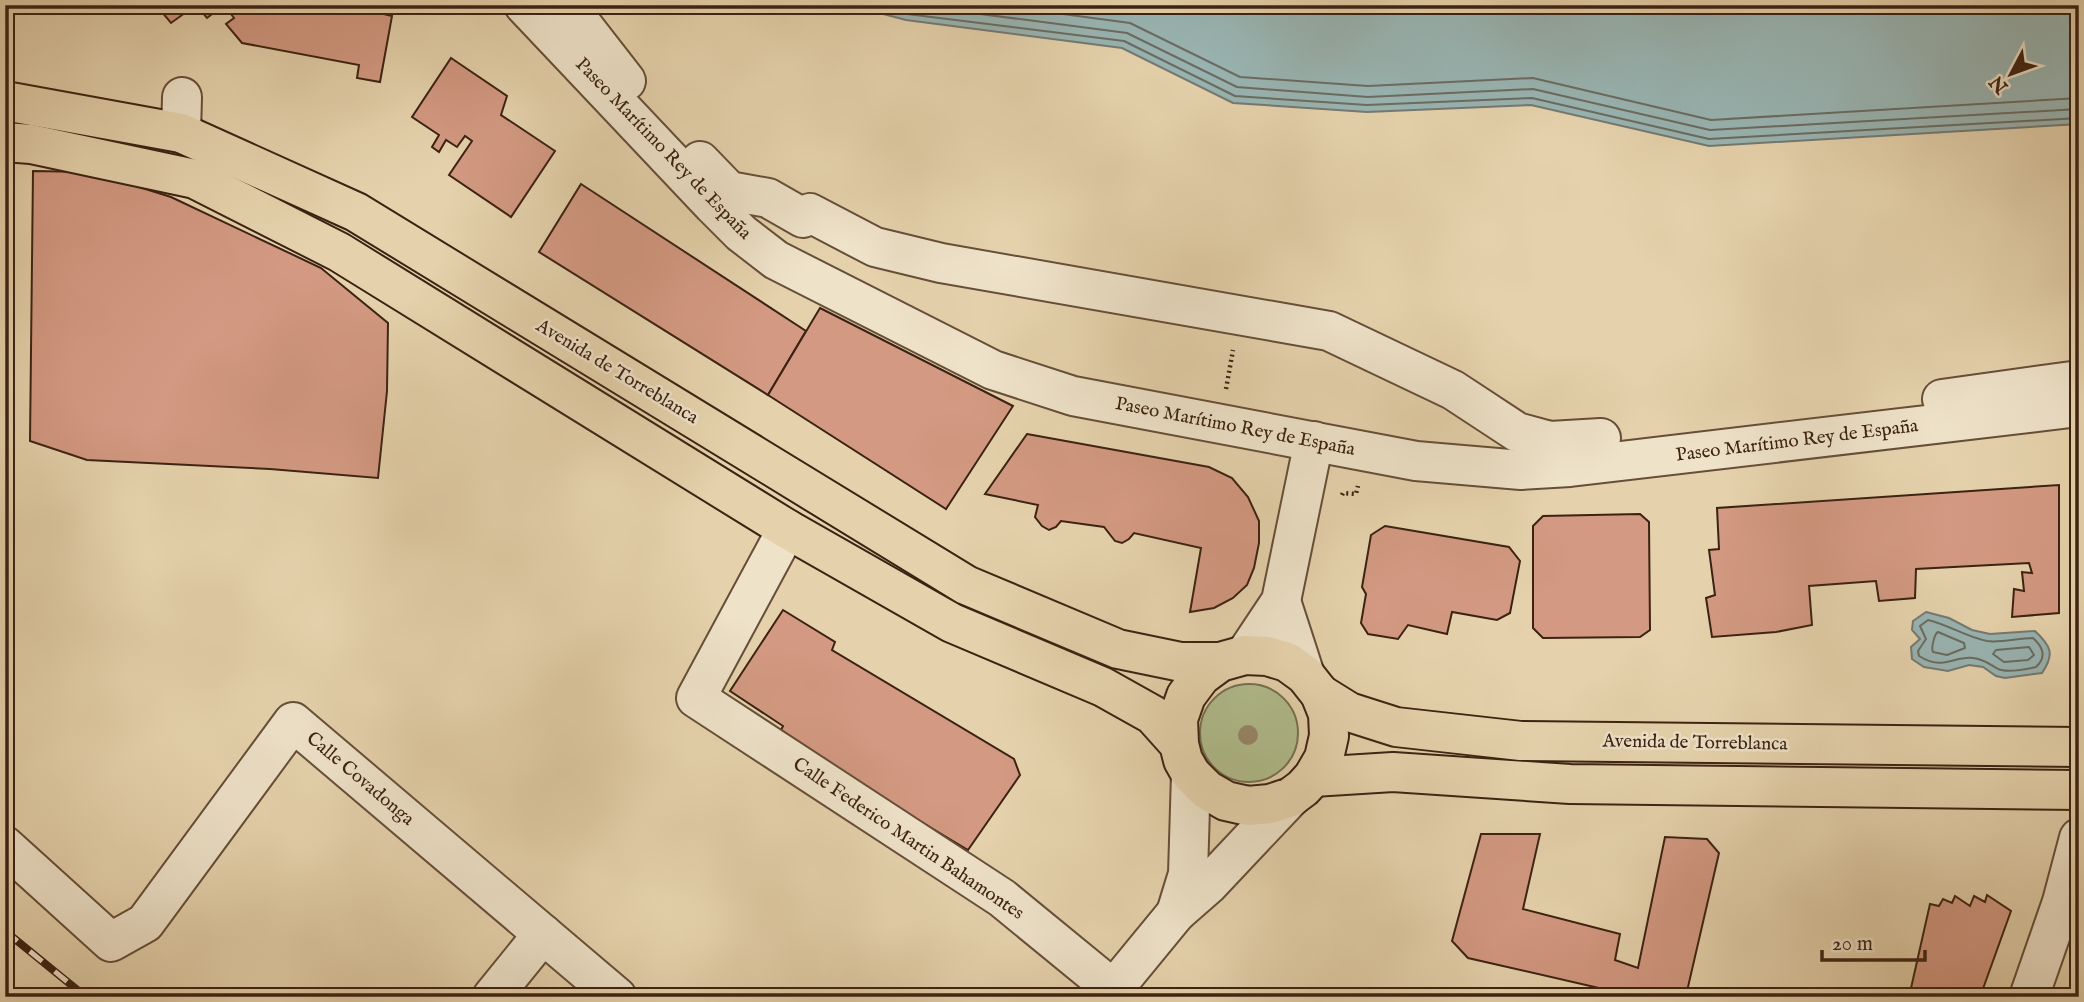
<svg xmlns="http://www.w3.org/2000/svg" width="2084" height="1002" font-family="'IM FELL English',serif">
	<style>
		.green { fill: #b0bd8d; stroke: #767050; stroke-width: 2 }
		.water { fill: #99b5b3; stroke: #747a73; stroke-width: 2 }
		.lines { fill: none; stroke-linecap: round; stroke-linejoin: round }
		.shore { stroke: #6a6c62; stroke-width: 2 }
		.stream { stroke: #747a73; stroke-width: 10 }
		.building { fill: #d39982; stroke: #3c2212; stroke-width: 2 }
		.minor-casing { stroke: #664e38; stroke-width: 42 }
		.major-casing { stroke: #3c2212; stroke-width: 42 }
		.path { stroke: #3c2212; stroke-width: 4.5; stroke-dasharray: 2 3.5; stroke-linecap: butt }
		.minor { stroke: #eee2c9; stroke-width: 38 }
		.major { stroke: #e5d2ac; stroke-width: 38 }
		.rail-casing { stroke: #3c2212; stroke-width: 8 }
		.rail { stroke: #eee2c9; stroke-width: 5; stroke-dasharray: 16; stroke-linecap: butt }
		.tree { fill: #988768 }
		.labels { text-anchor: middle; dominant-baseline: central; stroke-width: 5; stroke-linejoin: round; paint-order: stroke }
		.street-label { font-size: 19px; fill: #3c2212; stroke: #eee2c9 }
	</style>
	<rect width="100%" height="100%" fill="#e5d2ac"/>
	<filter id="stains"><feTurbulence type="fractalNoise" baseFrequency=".00286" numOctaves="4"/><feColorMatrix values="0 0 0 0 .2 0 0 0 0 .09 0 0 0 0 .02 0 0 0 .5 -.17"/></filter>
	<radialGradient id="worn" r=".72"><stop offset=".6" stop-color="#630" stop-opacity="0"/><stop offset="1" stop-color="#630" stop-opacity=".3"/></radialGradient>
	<circle class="green" cx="1249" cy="733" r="49"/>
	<g class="water">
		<polygon points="849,5 2079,5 2079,124 1709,146 1531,105 1367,112 1233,103 1122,48 906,20"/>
		<path d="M1926 612 1949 618 1972 630 1990 634 2035 631C2051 646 2055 654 2042 673L2005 678 1996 676 1983 667 1969 665 1948 671 1924 667 1912 659 1911 647 1920 639 1912 630 1913 621Z"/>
	</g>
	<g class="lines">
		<g class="shore">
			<polyline points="876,5 907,14 1124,41 1235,96 1367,105 1532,98 1709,139 2079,118"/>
			<polyline points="911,5 1127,33 1237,87 1368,97 1533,89 1710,130 2079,109"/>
			<polyline points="995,5 1130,23 1240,77 1368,86 1533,78 1711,120 2079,98"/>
			<path d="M1928 620C1949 625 1966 637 1987 641 2001 643 2018 638 2033 638 2043 647 2047 657 2036 667 2027 669 2007 673 1998 669 1989 664 1984 659 1973 658 1952 656 1943 671 1919 656L1918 651 1926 639 1920 626Z"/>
			<path d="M1938 632 1964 643 1965 648 1947 655 1933 652C1931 649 1934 634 1938 632Z"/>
			<polygon points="2029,647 2034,655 2028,660 2004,662 1993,654 1996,650"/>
		</g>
		<polyline class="stream" points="5,312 9,389 5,408"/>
	</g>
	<g class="building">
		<polygon points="156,5 346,5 392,16 380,82 357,78 359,65 242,43 226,24 234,18 224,5 207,18 196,5 171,23"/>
		<polygon points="451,58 507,96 501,115 555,151 511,217 449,175 472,141 465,136 457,147 446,140 439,152 432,147 439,135 412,117"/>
		<polygon points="33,171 91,172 171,197 321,268 388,323 387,391 378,478 270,469 87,460 30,441"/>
		<polygon points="581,184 806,331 768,395 539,252"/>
		<polygon points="820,308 1013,406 946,509 768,395"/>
		<polygon points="1027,434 1209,467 1232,478 1248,497 1259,521 1259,543 1254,568 1247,585 1233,598 1214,608 1190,612 1201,548 1134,533 1129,539 1122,543 1115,541 1104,527 1061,521 1056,527 1049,530 1042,526 1035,517 1038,505 985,494"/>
		<polygon points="2059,485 2059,613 2012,617 2014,589 2024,591 2022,572 2032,573 2029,563 1916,569 1915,598 1879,601 1876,581 1809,586 1812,625 1776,632 1712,637 1706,598 1715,595 1709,550 1719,549 1717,508"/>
		<polygon points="1640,514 1649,522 1650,630 1640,637 1543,638 1533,628 1533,526 1543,516"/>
		<polygon points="1385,526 1509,547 1520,561 1510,613 1497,620 1452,612 1447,634 1408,625 1398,639 1368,634 1361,623 1366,594 1362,587 1371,535"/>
		<polygon points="783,610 835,642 832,650 1014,759 1020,775 968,850 778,736 783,726 730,691"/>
		<polygon points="1481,834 1540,834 1523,909 1620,934 1615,960 1638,968 1665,837 1707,839 1719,853 1688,987 1675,997 1638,997 1468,958 1452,941"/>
		<polygon points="1987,895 2011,911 1980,997 1909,997 1930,904 1939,906 1943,899 1952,903 1955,896 1970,906 1974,896 1985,902"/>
	</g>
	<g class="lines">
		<defs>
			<g id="minor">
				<polyline points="524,5 713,205 741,233 776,260 993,370 1073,396 1416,461 1521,470 1570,467 2079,407"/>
				<polyline points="567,5 626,81"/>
				<polyline points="181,133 182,97"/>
				<polyline points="700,161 729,191 768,198 803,218 810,213 875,247 941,263 1329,331 1453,390 1517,432 1550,441 1601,438"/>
				<polyline points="1942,399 2079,380"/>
				<polyline points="787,529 696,698 1002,898 1113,989"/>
				<polyline points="1281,601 1305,675"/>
				<polyline points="1245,655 1281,601 1314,441"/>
				<polyline points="5,846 111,942 145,923 293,722 617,997"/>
				<polyline points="1176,913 1188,874 1191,774"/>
				<polyline points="492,997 543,934"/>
				<polyline points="1107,997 1176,913 1208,885 1291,797"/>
				<polyline points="2029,997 2062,902 2079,838"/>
			</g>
			<g id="major">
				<polyline points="5,101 181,133 356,212 966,585 1118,649 1181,662 1220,662"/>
				<polyline points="5,142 31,144 195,179 339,252 787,529 952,623 1103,687 1153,715 1179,744 1183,760 1191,774 1207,790 1226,801 1248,806 1270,804 1291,797 1303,788 1313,777 1324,758 1329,736 1328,714 1320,694 1305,675 1287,662 1267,656 1245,655 1220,662 1201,676 1186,696 1178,719 1179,744"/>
				<polyline points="1320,694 1349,712 1396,727 1521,741 2079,747"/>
				<polyline points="1313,777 1393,772 1570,784 2079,790"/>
			</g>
		</defs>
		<use href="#minor" class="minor-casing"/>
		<use href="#major" class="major-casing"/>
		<g class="path">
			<polyline points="1226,389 1233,350"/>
			<polyline points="1342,495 1343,493 1356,494 1358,486"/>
		</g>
		<use href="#minor" class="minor"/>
		<use href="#major" class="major"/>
		<defs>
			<polyline id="rail" points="5,931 86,997"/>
		</defs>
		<use href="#rail" class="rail-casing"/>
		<use href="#rail" class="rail"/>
	</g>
	<circle class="tree" cx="1248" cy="735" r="10"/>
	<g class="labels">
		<g class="street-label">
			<text transform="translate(663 149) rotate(46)">Paseo Marítimo Rey de España</text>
			<text transform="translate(617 372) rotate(31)">Avenida de Torreblanca</text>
			<text transform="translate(1235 427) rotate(11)">Paseo Marítimo Rey de España</text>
			<text transform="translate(1797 441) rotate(-7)">Paseo Marítimo Rey de España</text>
			<text transform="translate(1695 743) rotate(1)">Avenida de Torreblanca</text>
			<text transform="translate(360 779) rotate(40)">Calle Covadonga</text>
			<text transform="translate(908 839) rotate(34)">Calle Federico Martin Bahamontes</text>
		</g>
	</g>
	<rect width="2084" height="1002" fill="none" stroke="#e5d2ac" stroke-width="28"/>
	<rect x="7" y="7" width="2070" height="988" fill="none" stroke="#3c2212" stroke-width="3.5"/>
	<rect x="14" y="14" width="2056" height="974" fill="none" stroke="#3c2212" stroke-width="2"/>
	<g transform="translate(2011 74) rotate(229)" stroke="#eee2c9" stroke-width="5" paint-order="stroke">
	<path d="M0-5L12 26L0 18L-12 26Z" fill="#3c2212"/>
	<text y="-10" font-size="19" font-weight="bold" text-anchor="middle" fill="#3c2212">N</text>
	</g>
	<path d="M1822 950v10h103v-10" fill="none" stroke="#3c2212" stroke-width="3.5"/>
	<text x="1832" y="950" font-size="21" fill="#3c2212" stroke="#eee2c9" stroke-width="5" paint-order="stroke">20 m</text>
	<rect width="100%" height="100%" filter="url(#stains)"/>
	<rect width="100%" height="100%" fill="url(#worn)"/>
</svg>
